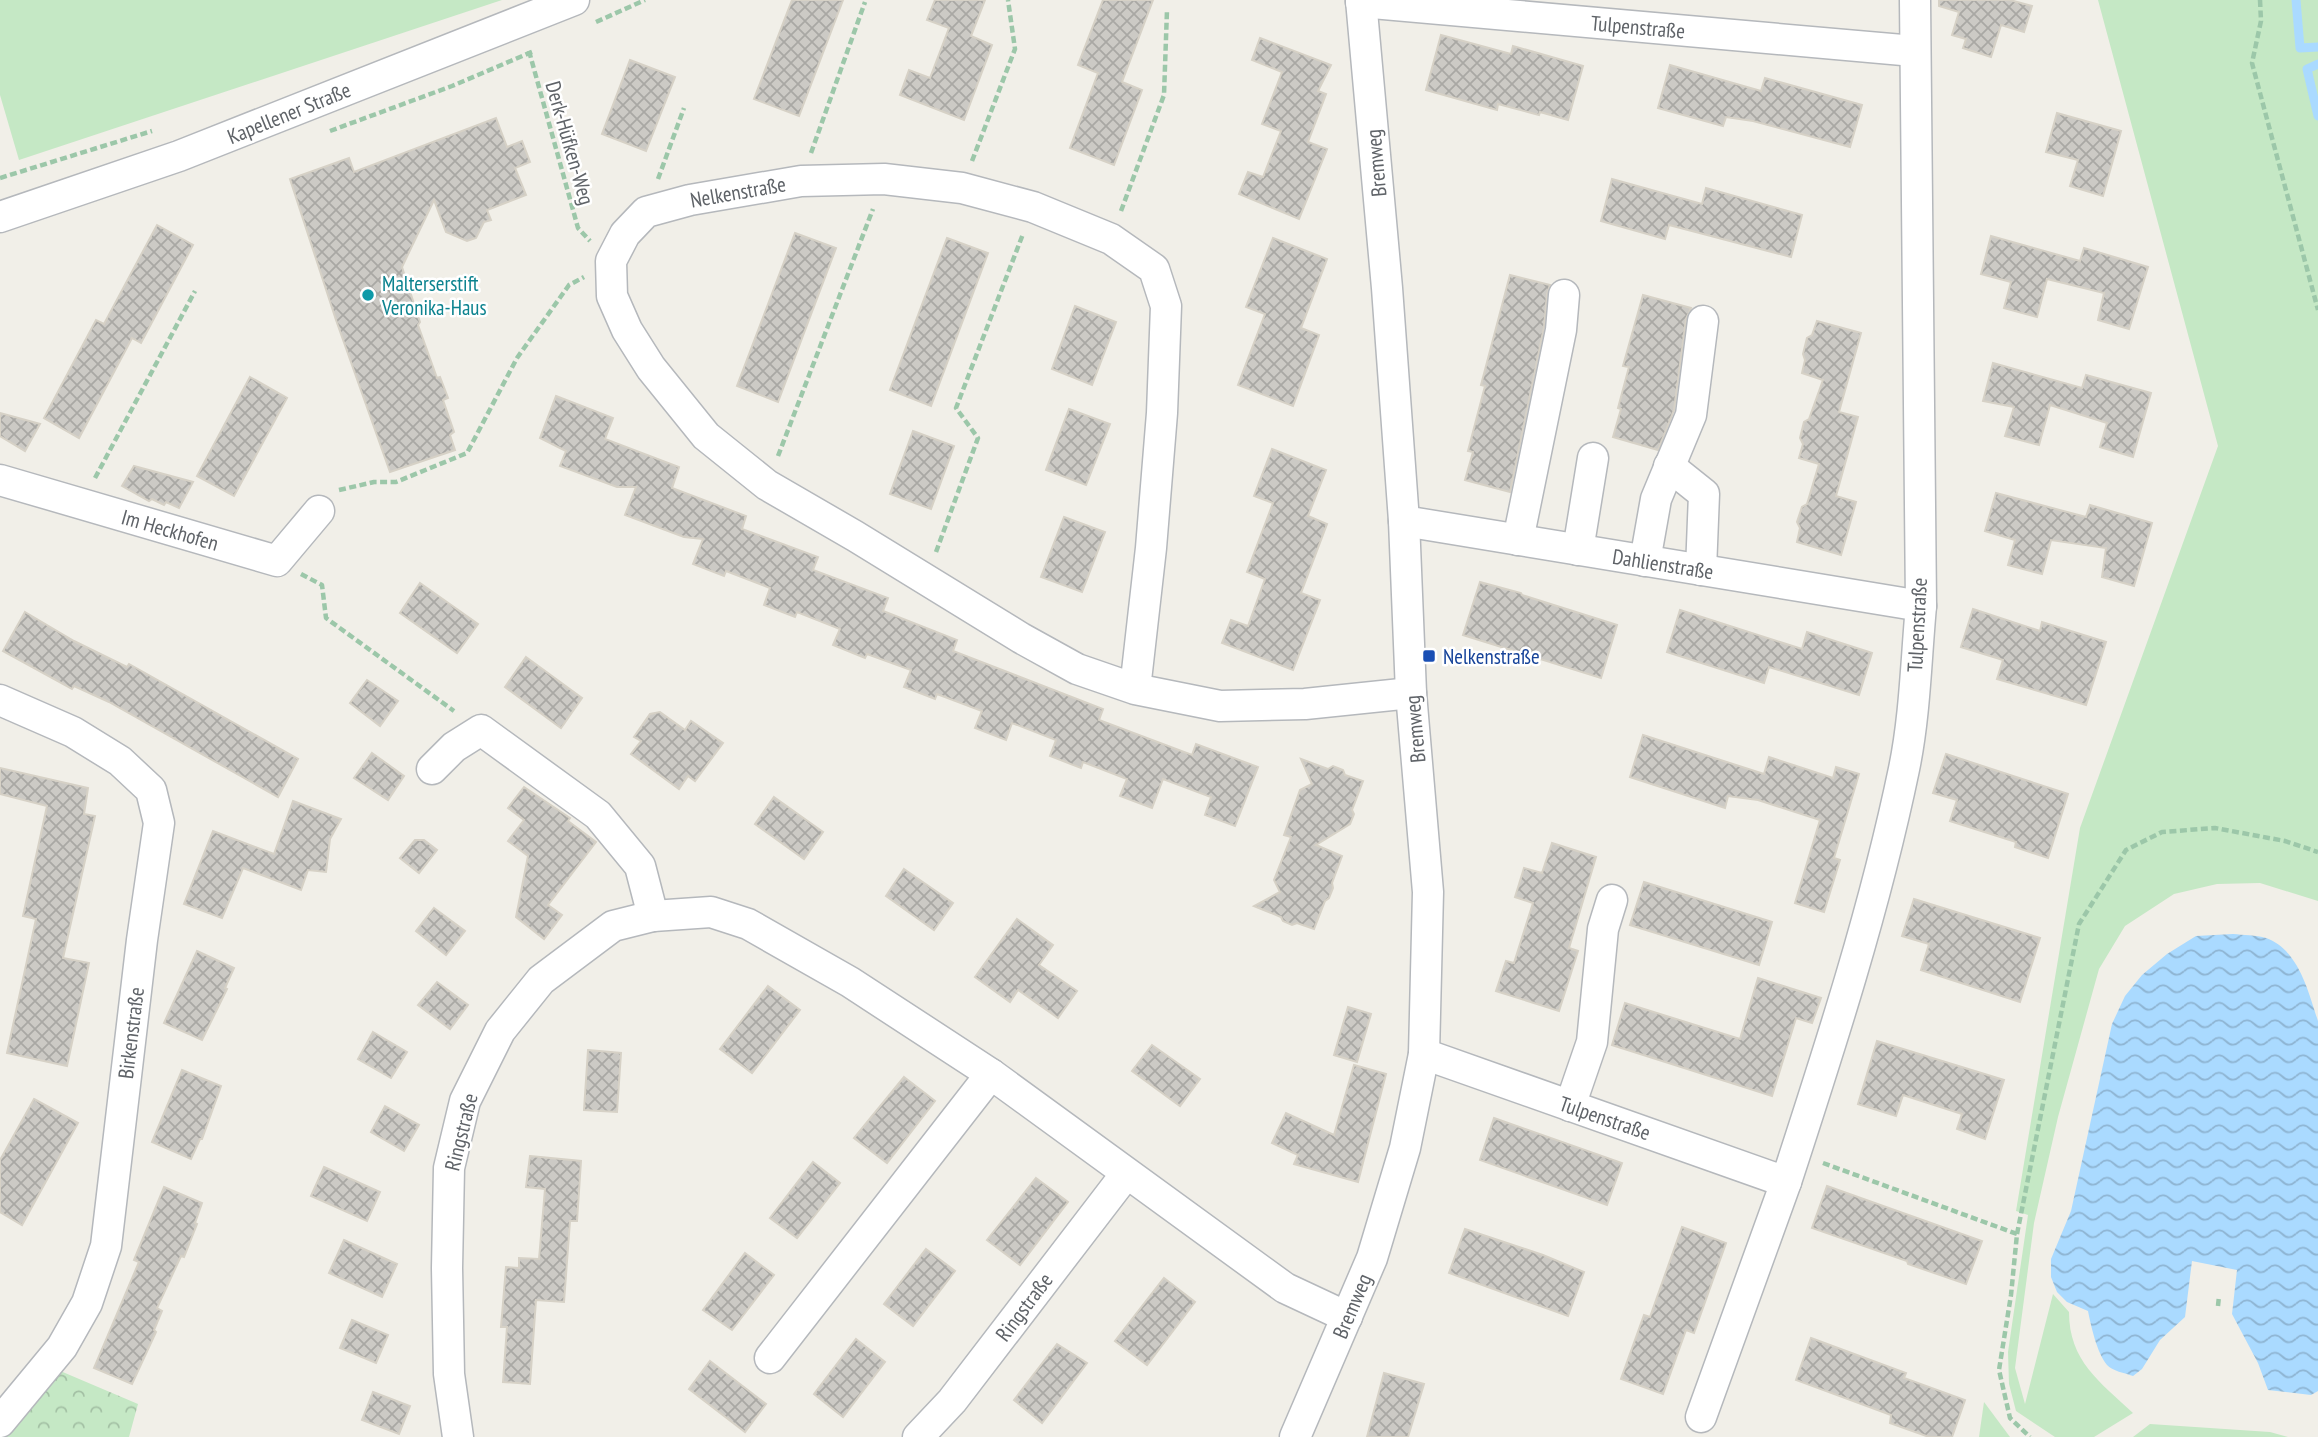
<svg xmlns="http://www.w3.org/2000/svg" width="2318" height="1437" font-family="'PT Sans Narrow',sans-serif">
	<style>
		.green { fill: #c5e8c5 }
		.park { fill: url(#park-crowns) }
		.water { fill: url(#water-waves) }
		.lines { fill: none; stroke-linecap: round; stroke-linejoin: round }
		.stream { stroke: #aadaff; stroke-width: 9 }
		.building { fill: url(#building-cross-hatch); stroke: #d6d1c6; stroke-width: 2 }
		.minor-casing { stroke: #b5b8bc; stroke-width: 33 }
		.path { stroke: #9cc7a9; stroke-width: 4.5; stroke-dasharray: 7 3.5; stroke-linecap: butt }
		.minor { stroke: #fff; stroke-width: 30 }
		.culture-dot { fill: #0f9aa8; stroke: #fff; stroke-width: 2.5 }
		.transit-dot { fill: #1a4fb4; stroke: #fff; stroke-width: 2.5 }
		.labels { text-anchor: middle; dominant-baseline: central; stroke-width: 5; stroke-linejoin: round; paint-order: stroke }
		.street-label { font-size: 21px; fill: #5f6368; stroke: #fff }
		.culture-label { font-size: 21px; fill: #0d838f; stroke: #fff; text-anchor: start }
		.transit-label { font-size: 21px; fill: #164399; stroke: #fff; text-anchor: start }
	</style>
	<defs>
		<pattern id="park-crowns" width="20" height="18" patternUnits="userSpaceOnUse" patternTransform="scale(1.75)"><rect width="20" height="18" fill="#c5e8c5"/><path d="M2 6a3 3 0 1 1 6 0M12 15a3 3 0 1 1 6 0" fill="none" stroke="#a3c0a4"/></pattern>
		<pattern id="water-waves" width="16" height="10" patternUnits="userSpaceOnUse" patternTransform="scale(1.75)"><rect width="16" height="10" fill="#aadaff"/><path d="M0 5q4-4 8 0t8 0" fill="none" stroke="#8eb4d2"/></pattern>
		<pattern id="building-cross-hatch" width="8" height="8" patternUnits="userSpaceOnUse" patternTransform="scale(1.75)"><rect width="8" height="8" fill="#cccac5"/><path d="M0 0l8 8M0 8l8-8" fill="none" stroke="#a9a8a4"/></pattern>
	</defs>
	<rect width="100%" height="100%" fill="#f1efe8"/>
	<g class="green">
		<polygon points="0,0 502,0 19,160 0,95"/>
		<path d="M2098 0H2318V901L2260 883 2217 884 2174 894 2125 926 2099 969 2058 1117 2034 1223 2015 1368 2025 1404 2053 1294 2069 1312C2069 1361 2100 1382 2133 1413L2094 1437H2055L2016 1411 2009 1384 2008 1352 2028 1215 2016 1211 2080 828 2218 446Z"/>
		<polygon points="1984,1402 2010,1437 1979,1437"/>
		<polygon points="2150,1424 2270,1432 2288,1437 2133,1437"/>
	</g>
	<polygon class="park" points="58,1370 138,1404 129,1437 4,1437"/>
	<path class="water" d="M2233 934C2243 935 2256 935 2266 938 2299 950 2308 991 2318 1021V1391L2311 1395 2268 1390 2258 1363 2232 1314 2237 1270 2192 1261 2185 1317 2160 1340 2142 1369 2133 1376C2125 1373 2112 1371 2107 1365 2097 1353 2091 1326 2088 1311L2067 1302 2057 1292 2051 1277V1259L2071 1211 2112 1024 2125 996 2142 975 2167 954 2196 936Z"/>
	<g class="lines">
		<g class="stream">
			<polyline points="2296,0 2300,48 2318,47"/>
			<polyline points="2318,64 2307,69 2318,116"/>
		</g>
	</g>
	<g class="building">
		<polygon points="792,0 843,0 799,116 754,99"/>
		<polygon points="935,0 985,0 971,36 992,45 964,120 900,95 909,70 930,78 949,28 927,20"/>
		<polygon points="1103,0 1153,0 1122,82 1142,90 1114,165 1070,148 1098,73 1078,65"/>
		<polygon points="1939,0 2010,0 2032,6 2024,32 2001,25 1991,57 1963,48 1966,39 1952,35 1959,12 1939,6"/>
		<polygon points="1441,35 1511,54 1513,46 1583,66 1568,120 1540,112 1539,115 1498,104 1497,110 1426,90"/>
		<polygon points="1260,38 1331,65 1318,91 1326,94 1308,142 1327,149 1299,219 1239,194 1248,172 1263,177 1281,131 1262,124 1282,72 1252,60"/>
		<polygon points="630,60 675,77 646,151 602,134"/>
		<polygon points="1670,65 1761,91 1765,78 1862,105 1850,147 1753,121 1726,117 1723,126 1658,108"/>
		<polygon points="2057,113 2121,131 2103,196 2070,186 2078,160 2046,152"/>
		<polygon points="496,118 507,147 522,141 530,162 515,168 526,195 487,210 491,220 484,222 476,238 467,241 446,232 434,200 402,267 420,322 418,325 437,378 440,377 448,398 443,400 454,432 450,435 455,450 390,472 336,320 290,179 349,158 354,172"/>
		<polygon points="1612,179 1702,204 1706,188 1802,215 1791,257 1669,225 1665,239 1601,221"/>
		<polygon points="157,225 193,245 141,343 132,338 79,438 44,418 96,320 104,324"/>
		<polygon points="795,233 836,248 778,402 737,386"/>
		<polygon points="1991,236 2080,261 2084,248 2148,267 2129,329 2098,320 2104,293 2047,279 2037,317 2004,308 2011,282 1981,274"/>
		<polygon points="947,238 988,253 931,406 890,390"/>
		<polygon points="1273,238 1327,259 1301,328 1319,335 1293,406 1238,385 1265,314 1246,307"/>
		<polygon points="1510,275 1550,285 1547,294 1544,327 1510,492 1465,480 1473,452 1468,451 1485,386 1481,385"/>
		<polygon points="1643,295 1691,308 1686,319 1674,410 1658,450 1613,437 1621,409 1618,408 1629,367 1623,366"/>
		<polygon points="1075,306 1116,322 1092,385 1052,369"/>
		<polygon points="1817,321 1861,333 1839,412 1858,417 1836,496 1856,502 1841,555 1797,542 1800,528 1797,522 1802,507 1807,504 1819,464 1799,458 1803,444 1800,438 1804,422 1809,419 1823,380 1802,373 1805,360 1803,354 1807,338 1812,335"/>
		<polygon points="1993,363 2082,388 2086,375 2151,393 2133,457 2100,447 2107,423 2050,405 2039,445 2005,436 2014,407 1983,401"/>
		<polygon points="250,377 287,398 234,496 197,476"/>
		<polygon points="556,396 613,418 605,439 679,467 672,488 746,516 742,529 818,557 813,570 888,598 883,611 957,640 953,651 1103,709 1099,720 1192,755 1196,744 1258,767 1235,826 1205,815 1211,797 1163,779 1152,808 1120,796 1127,779 1083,762 1081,768 1050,756 1056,740 1012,723 1006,740 975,728 982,711 937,694 935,699 904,687 911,670 867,654 865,658 833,645 840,629 797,612 795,617 764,605 770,588 726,571 724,576 693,564 703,539 684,537 625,515 636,487 617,487 560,466 566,451 540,438"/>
		<polygon points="1069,409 1110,424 1086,485 1046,470"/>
		<polygon points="0,413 40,424 25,451 0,436"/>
		<polygon points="913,431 954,446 931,509 890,494"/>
		<polygon points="1272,449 1326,470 1308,516 1327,524 1301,593 1320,600 1293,670 1222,643 1231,620 1248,626 1265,579 1247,572 1273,503 1254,496"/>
		<polygon points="134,466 193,482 179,508 166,502 164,505 152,499 149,501 122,486"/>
		<polygon points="1996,493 2086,517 2090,505 2152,523 2134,586 2102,577 2106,548 2051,540 2042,574 2008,565 2015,540 1985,531"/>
		<polygon points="1064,517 1105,532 1082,592 1041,577"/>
		<polygon points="1480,582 1521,593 1522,595 1617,625 1601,678 1463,635"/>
		<polygon points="420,583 478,624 457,653 400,613"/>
		<polygon points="1973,609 2040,631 2042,622 2106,642 2086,705 1997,679 2003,660 1961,647"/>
		<polygon points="1680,610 1802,649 1807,632 1872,653 1859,695 1769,667 1764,683 1667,652"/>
		<polygon points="25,612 74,641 127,667 129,664 298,759 278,797 109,702 74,686 72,689 3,651"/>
		<polygon points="526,657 582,698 561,728 505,687"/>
		<polygon points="367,680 398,701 380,726 350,703"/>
		<polygon points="660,712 685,730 691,721 723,743 695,781 688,776 679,789 631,754 641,741 634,737 650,714"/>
		<polygon points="1643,735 1764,774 1769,757 1833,778 1836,767 1859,774 1834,858 1840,860 1824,912 1795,903 1820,820 1758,800 1728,796 1725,808 1630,777"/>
		<polygon points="372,753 404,776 388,800 354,778"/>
		<polygon points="1946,754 2068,794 2048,858 2015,847 2016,842 1950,821 1957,800 1933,793"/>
		<polygon points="1301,759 1328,769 1333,766 1343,770 1345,775 1363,781 1352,810 1354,814 1350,824 1316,845 1342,856 1332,883 1333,888 1329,898 1325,901 1314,929 1297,923 1292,925 1283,921 1281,917 1254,906 1280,892 1274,880 1291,837 1284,835 1300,790 1312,784"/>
		<polygon points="0,768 88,788 84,814 95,816 63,958 89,963 67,1066 7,1053 36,919 23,916 47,806 0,794"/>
		<polygon points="524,787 570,818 568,821 596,842 548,905 562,915 544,939 516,917 528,856 508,841 524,820 508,808"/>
		<polygon points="774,797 823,832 804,859 755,824"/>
		<polygon points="293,801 341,819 330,839 326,872 308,870 301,890 243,868 222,918 184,904 213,831 274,854"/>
		<polygon points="415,840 424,840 437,850 419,873 400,858"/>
		<polygon points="1552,843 1596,857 1569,948 1578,951 1559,1011 1496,991 1506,961 1514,963 1533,903 1515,897 1524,868 1542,873"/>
		<polygon points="904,869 953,903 934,930 886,896"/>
		<polygon points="1644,882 1772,922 1759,965 1630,925"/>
		<polygon points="1914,899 2040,938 2020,1002 1921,970 1929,944 1902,936"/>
		<polygon points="434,908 465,931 446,955 416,931"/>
		<polygon points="1017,919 1053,945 1039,965 1077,991 1058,1018 1018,990 1010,1002 975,977"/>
		<polygon points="197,951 234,968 225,988 227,989 202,1040 164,1023"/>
		<polygon points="1758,978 1821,998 1812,1023 1796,1018 1772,1096 1612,1045 1625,1003 1740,1039"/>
		<polygon points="437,982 468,1005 450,1029 418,1005"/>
		<polygon points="768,986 800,1010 752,1073 720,1049"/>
		<polygon points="1348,1007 1371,1014 1357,1062 1334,1055"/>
		<polygon points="373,1032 407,1052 391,1078 358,1059"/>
		<polygon points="1877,1041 2004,1080 1985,1139 1957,1129 1962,1114 1903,1095 1896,1116 1858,1104"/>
		<polygon points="1152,1045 1200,1079 1180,1106 1132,1071"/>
		<polygon points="588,1050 621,1053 617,1112 584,1110"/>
		<polygon points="1354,1065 1386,1074 1358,1182 1294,1164 1298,1155 1272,1143 1286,1113 1334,1135"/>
		<polygon points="182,1070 221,1086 202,1139 200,1139 191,1159 152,1142"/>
		<polygon points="904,1077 935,1101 887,1163 854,1138"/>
		<polygon points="34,1099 78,1123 22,1225 0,1212 0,1160"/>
		<polygon points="385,1106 419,1125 404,1151 371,1132"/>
		<polygon points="1494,1118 1622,1163 1607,1205 1480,1160"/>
		<polygon points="530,1156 581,1161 577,1221 570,1221 564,1302 536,1300 530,1384 503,1382 507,1327 501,1327 506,1267 519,1268 519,1258 539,1259 545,1189 526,1187"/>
		<polygon points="813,1162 840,1183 797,1238 770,1218"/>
		<polygon points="324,1167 380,1192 367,1221 311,1196"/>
		<polygon points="1036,1178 1068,1202 1020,1265 987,1240"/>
		<polygon points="1827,1186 1982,1241 1966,1284 1908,1264 1907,1261 1812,1228"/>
		<polygon points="164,1187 202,1203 195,1223 197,1224 184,1257 181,1256 157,1308 162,1311 154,1330 156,1332 132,1384 94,1368 139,1262 134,1260"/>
		<polygon points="1682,1227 1726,1243 1694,1333 1686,1330 1663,1394 1621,1379 1644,1315 1650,1317"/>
		<polygon points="1465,1229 1543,1255 1584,1272 1568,1316 1449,1273"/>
		<polygon points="344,1240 397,1264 382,1297 329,1273"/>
		<polygon points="926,1249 955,1271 913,1326 884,1304"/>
		<polygon points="745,1253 774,1275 732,1330 703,1310"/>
		<polygon points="1164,1278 1195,1302 1147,1365 1115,1341"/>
		<polygon points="352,1320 388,1335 376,1363 340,1348"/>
		<polygon points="1811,1338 1906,1373 1904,1378 1965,1400 1952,1437 1929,1437 1890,1423 1891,1415 1796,1380"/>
		<polygon points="856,1339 885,1362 843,1417 814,1394"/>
		<polygon points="1057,1344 1087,1363 1042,1423 1014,1400"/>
		<polygon points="710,1361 766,1404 745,1432 689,1389"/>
		<polygon points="1384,1373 1424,1384 1408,1437 1367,1437"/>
		<polygon points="373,1392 410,1406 399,1434 362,1420"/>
	</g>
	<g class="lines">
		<defs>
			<g id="minor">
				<polyline points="1361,2 1914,51"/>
				<polyline points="0,217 179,156 574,0"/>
				<polyline points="1669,466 1704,494 1701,570"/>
				<polyline points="0,480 277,561 319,511"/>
				<polyline points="1404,521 1921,606"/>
				<polyline points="1518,540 1561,330 1564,295"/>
				<polyline points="1578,550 1593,458"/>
				<polyline points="1645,561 1656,499 1691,415 1703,321"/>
				<polyline points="1135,689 1151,548 1162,413 1166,306 1154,269 1111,239 1033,207 962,188 884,179 801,181 690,200 646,212 625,234 611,261 612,296 627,330 651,368 706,436 767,485 855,536 1021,638 1077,669 1135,689 1220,706 1305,704 1411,693"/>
				<polyline points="0,700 73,732 120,761 151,790 159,823 142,940 106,1246 87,1303 62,1347 0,1422"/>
				<polyline points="432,769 454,747 481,730 598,815 640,866 653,916"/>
				<path d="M1424 1054 1786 1182C1830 1047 1875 909 1904 769 1915 716 1916 660 1921 606L1915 0"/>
				<polyline points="1570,1106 1592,1042 1603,929 1612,900"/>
				<polyline points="770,1358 991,1074"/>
				<polyline points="1701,1417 1786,1182"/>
				<polyline points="458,1437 449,1374 447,1268 449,1168 465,1101 500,1031 541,980 613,926 653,916 711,912 748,924 850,982 991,1074 1285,1288 1347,1317"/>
				<polyline points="918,1437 952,1401 1126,1174"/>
				<polyline points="1295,1437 1372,1258 1405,1148 1424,1054 1428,892 1411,693 1404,521 1387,288 1361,0"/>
			</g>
		</defs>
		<use href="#minor" class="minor-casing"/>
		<g class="path">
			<polyline points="2260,0 2261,21 2252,63 2318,310"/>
			<polyline points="596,22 645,0"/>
			<polyline points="529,51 578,228 590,241"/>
			<polyline points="330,131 452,86 534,51"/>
			<polyline points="811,153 865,2"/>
			<polyline points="972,161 1015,49 1008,0"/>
			<polyline points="0,178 152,131"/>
			<polyline points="658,179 684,108"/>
			<polyline points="1121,211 1164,95 1167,10"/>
			<polyline points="778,456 873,209"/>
			<polyline points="95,478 195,291"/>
			<polyline points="339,490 374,482 396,482 467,453 517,358 569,285 584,277"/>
			<polyline points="936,552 978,438 956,408 1023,234"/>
			<polyline points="301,574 322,585 326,618 454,711"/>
			<polyline points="1823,1163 2017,1234 2011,1295 1999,1370 2010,1418 2030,1437"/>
			<polyline points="2017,1234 2079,924 2126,850 2162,832 2215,828 2285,841 2318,852"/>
			<polyline points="2218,1306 2219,1296"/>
		</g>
		<use href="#minor" class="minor"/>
	</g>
	<circle class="culture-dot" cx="368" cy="295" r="7"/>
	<rect class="transit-dot" x="1422" y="649" width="14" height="14" rx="3.5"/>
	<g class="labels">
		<g class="street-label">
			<text transform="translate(1638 27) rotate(5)">Tulpenstraße</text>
			<text transform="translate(289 113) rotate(-22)">Kapellener Straße</text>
			<text transform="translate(570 143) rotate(74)">Derk-Hüfken-Weg</text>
			<text transform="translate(1376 163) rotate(-95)">Bremweg</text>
			<text transform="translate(738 192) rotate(-10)">Nelkenstraße</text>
			<text transform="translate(170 530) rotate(16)">Im Heckhofen</text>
			<text transform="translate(1663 564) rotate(9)">Dahlienstraße</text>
			<text transform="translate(1917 625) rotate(-87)">Tulpenstraße</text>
			<text transform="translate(1415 729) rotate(-95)">Bremweg</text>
			<text transform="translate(131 1033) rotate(-83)">Birkenstraße</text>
			<text transform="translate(1605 1118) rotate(19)">Tulpenstraße</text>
			<text transform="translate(461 1132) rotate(-76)">Ringstraße</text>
			<text transform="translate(1352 1306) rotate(-67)">Bremweg</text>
			<text transform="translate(1024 1307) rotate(-53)">Ringstraße</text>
		</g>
		<g class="culture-label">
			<text x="382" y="283">Malterserstift<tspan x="382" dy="24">Veronika-Haus</tspan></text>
		</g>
		<g class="transit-label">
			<text x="1443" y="656">Nelkenstraße</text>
		</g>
	</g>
</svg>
